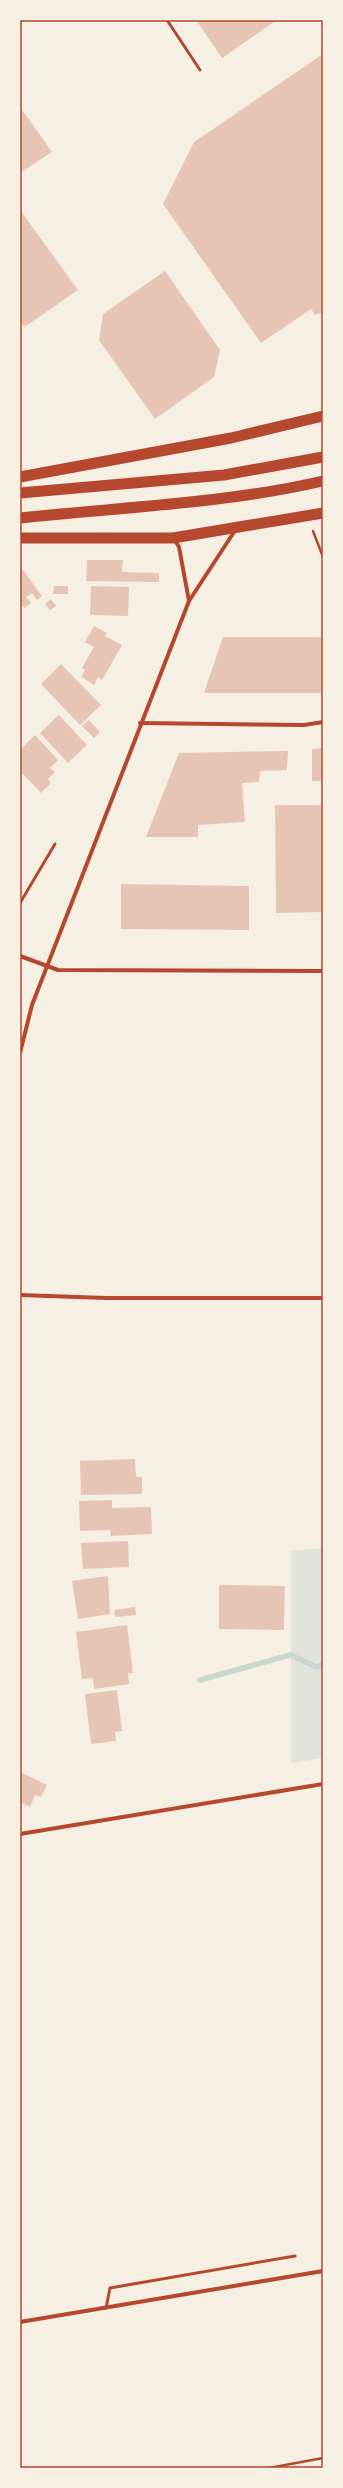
<svg xmlns="http://www.w3.org/2000/svg" width="343" height="2488" font-family="'PT Sans Narrow',sans-serif">
	<style>
		.green { fill: #e2e4dc }
		.lines { fill: none; stroke-linecap: round; stroke-linejoin: round }
		.stream { stroke: #c9d6d2; stroke-width: 5.5 }
		.building { fill: #e6c5b7 }
		.path { stroke: #b5482f; stroke-width: 2.5 }
		.service { stroke: #b5482f; stroke-width: 3 }
		.minor { stroke: #b5482f; stroke-width: 4 }
		.trunk { stroke: #b5482f; stroke-width: 11 }
		.neatline { fill: none; stroke: #b5482f; stroke-width: 1.5 }
	</style>
	<rect width="100%" height="100%" fill="#f6efe4"/>
	<polygon class="green" points="323,1548 323,1758 291,1763 291,1551"/>
	<g class="lines">
		<polyline class="stream" points="200,1680 290,1655 317,1667 323,1664"/>
	</g>
	<g class="building">
		<polygon points="196,20 277,20 222,58"/>
		<polygon points="323,54 323,312 315,315 311,309 261,343 163,204 194,142"/>
		<polygon points="20,107 52,152 20,173"/>
		<polygon points="20,210 78,290 26,326 20,325"/>
		<polygon points="165,271 220,350 214,377 155,419 99,340 103,314"/>
		<polygon points="87,560 123,560 122,572 159,573 159,582 86,581"/>
		<polygon points="20,566 42,596 37,600 32,593 26,597 31,603 24,608 20,603"/>
		<polygon points="54,586 68,586 68,594 53,594"/>
		<polygon points="91,586 129,587 128,616 90,615"/>
		<polygon points="51,599 56,606 50,610 45,604"/>
		<polygon points="94,626 107,633 105,636 122,645 102,680 98,677 94,685 81,677 85,670 82,668 94,647 85,642"/>
		<polygon points="223,637 323,637 323,693 204,693"/>
		<polygon points="61,664 101,705 80,725 41,684"/>
		<polygon points="59,715 87,745 68,763 40,733"/>
		<polygon points="89,720 100,732 94,738 82,726"/>
		<polygon points="35,735 58,760 50,768 55,772 48,779 51,783 41,793 20,771 20,750"/>
		<polygon points="323,748 323,781 312,781 312,749"/>
		<polygon points="288,751 287,770 260,771 259,782 242,783 245,822 198,825 198,837 146,837 179,753"/>
		<polygon points="275,805 323,805 323,912 276,913"/>
		<polygon points="121,884 249,886 249,930 121,929"/>
		<polygon points="135,1459 136,1477 142,1477 142,1494 81,1495 80,1461"/>
		<polygon points="112,1500 112,1508 151,1507 152,1534 111,1536 110,1530 80,1531 79,1501"/>
		<polygon points="128,1541 129,1567 83,1569 81,1543"/>
		<polygon points="108,1576 110,1614 78,1619 72,1581"/>
		<polygon points="219,1585 285,1586 284,1630 219,1629"/>
		<polygon points="135,1607 136,1615 115,1617 114,1610"/>
		<polygon points="127,1625 133,1673 128,1673 129,1684 94,1689 93,1678 82,1679 76,1632"/>
		<polygon points="117,1690 122,1731 115,1732 116,1741 91,1744 85,1694"/>
		<polygon points="20,1772 47,1785 41,1797 35,1795 30,1807 20,1802"/>
	</g>
	<g class="lines">
		<g class="path">
			<polyline points="313,531 323,557"/>
			<polyline points="269,2468 323,2458"/>
		</g>
		<g class="service">
			<polyline points="167,20 200,70"/>
			<polyline points="20,903 55,844"/>
			<polyline points="106,2308 110,2288 295,2256"/>
		</g>
		<g class="minor">
			<polyline points="175,540 179,547 189,601"/>
			<polyline points="140,723 304,725 323,722"/>
			<polyline points="20,956 58,970 323,971"/>
			<polyline points="20,1053 32,1005 189,601 236,529"/>
			<polyline points="20,1295 106,1298 323,1298"/>
			<polyline points="20,1834 323,1784"/>
			<polyline points="20,2322 323,2271"/>
		</g>
		<g class="trunk">
			<polyline points="20,477 231,438 323,416"/>
			<polyline points="20,493 224,475 323,457"/>
			<path d="M20 518C122 507 223 504 323 481"/>
			<polyline points="20,538 173,538 323,513"/>
		</g>
	</g>
	<rect width="343" height="2488" fill="none" stroke="#f6efe4" stroke-width="42"/>
	<rect x="21" y="21" width="301" height="2446" class="neatline"/>
</svg>
